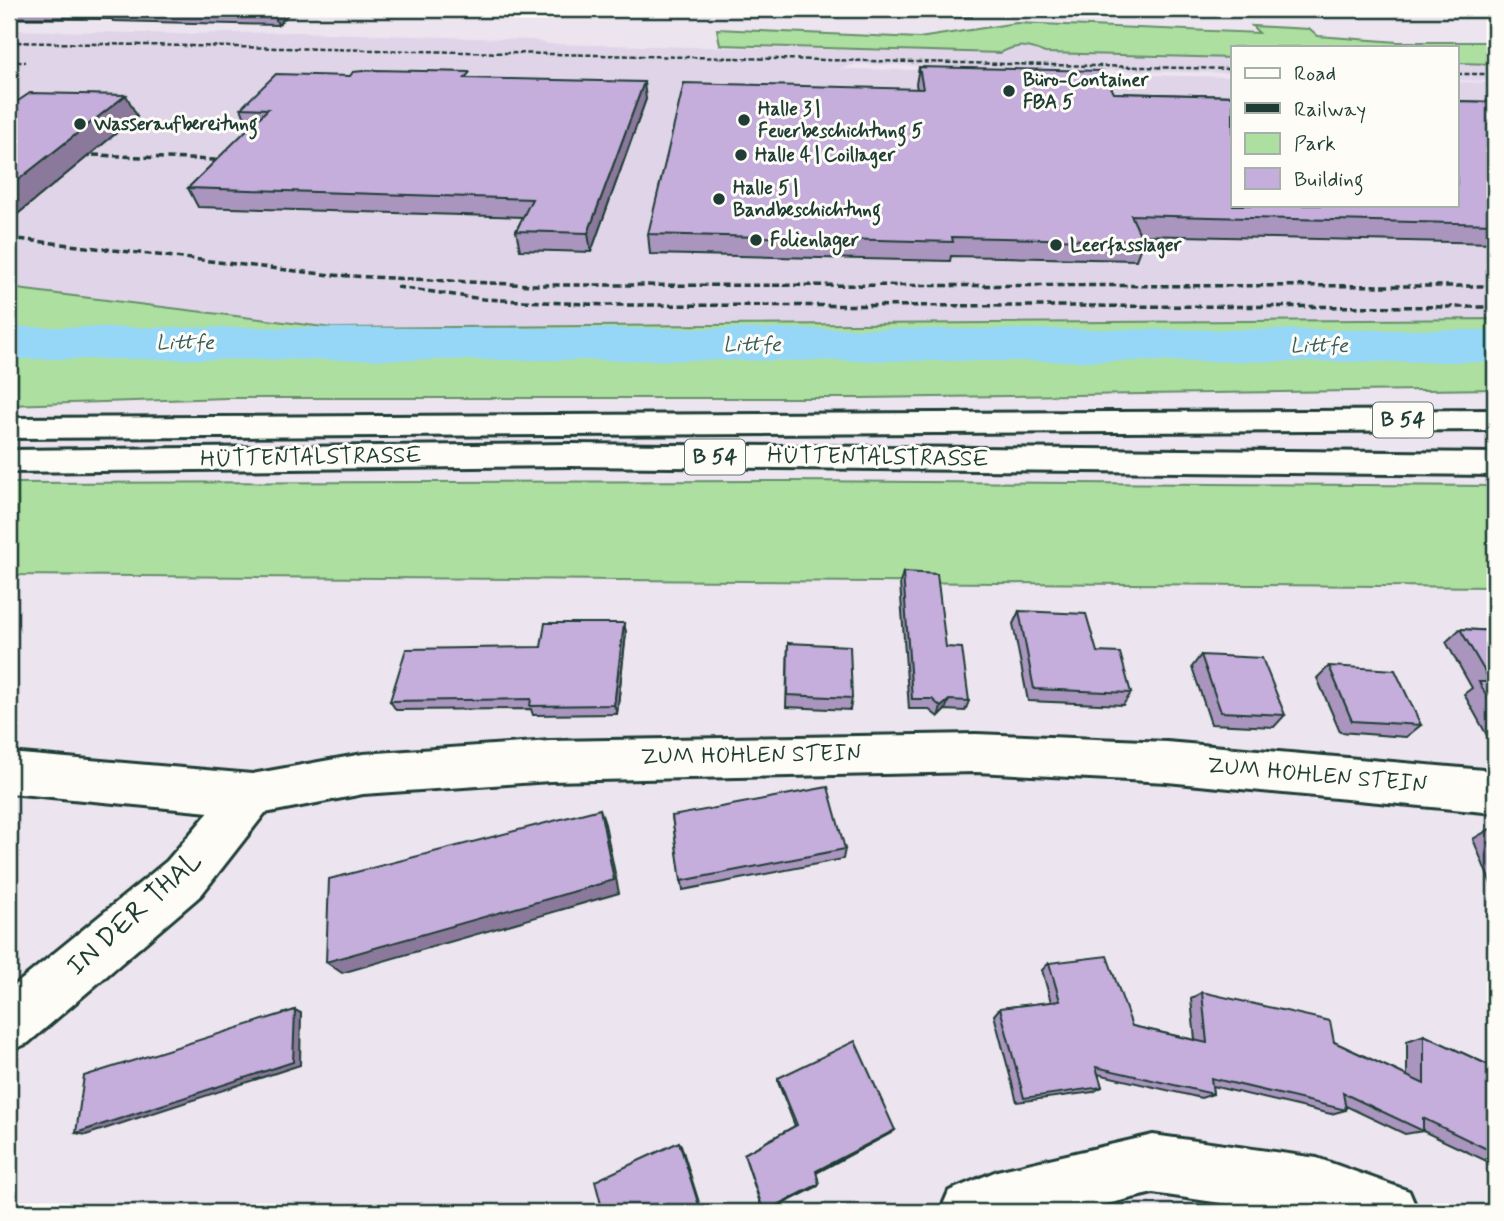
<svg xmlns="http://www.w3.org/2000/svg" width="1504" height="1221" font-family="Mynerve,sans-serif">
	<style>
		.built { fill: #e0d4e9; fill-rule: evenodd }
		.green { fill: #acdfa0; stroke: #668e6a; stroke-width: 2 }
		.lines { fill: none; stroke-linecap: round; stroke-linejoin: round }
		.river { fill: #96d7f8; fill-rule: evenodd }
		.street-casing { stroke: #1f3d34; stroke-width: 6 }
		.highway-casing { stroke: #1f3d34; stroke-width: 6 }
		.street { fill: #fdfcf7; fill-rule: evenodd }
		.highway { fill: #fdfcf7; fill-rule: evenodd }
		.rail-far1 { stroke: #1f3d34; stroke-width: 2.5; stroke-dasharray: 5 2.5; stroke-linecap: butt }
		.rail { stroke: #1f3d34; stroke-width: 3.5; stroke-dasharray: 7 3.5; stroke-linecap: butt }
		.wall { fill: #a995bd; stroke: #1f3d34; stroke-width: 2 }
		.shaded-wall { fill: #8a799a; stroke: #1f3d34; stroke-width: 2 }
		.building { fill: #c5addc; stroke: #1f3d34; stroke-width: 2 }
		.poi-dot { fill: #1f3d34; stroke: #fdfcf7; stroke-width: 2.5 }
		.labels { text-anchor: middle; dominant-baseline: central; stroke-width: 6; stroke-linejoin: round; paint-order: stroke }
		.far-poi-label { font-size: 19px; font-weight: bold; fill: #1f3d34; stroke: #fdfcf7; text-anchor: start }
		.far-water-label { font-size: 21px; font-style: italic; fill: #375c5b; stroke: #fdfcf7 }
		.shield { fill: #fdfcf7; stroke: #62766e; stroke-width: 2 }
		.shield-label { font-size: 21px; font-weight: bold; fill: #1f3d34 }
		.street-label { font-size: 23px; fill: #1f3d34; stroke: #fdfcf7 }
		.near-street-label { font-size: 28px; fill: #1f3d34; stroke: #fdfcf7 }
	</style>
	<rect width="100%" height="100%" fill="#ece4ef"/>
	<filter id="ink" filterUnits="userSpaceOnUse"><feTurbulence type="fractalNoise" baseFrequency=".0143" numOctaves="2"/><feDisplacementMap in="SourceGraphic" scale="14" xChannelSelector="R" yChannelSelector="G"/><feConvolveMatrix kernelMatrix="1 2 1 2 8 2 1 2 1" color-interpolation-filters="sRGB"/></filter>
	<g filter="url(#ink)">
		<g class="built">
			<path d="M9 30 181 34 296 32 532 40 549 44 1000 53 1012 47 1028 45 1045 53 1233 58V73L993 68 995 72 1233 77V205H1457V82L1495 83V319L332 328 9 288ZM856 64 973 67 974 71 840 69Z"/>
			<polygon points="1457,63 1495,64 1495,81 1457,80"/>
		</g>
		<g class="green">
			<path d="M1016 23 1259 33 1252 26 1310 29 1318 36 1398 42H1495V64L1457 63V47H1233V58L1045 53C1027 45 1018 44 1000 53L720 45 717 29 919 38Z"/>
			<polygon points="9,288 332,328 1495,319 1495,389 861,398 228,398 9,405"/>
			<polygon points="790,481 1495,486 1495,587 9,575 9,483"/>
		</g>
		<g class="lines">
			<polygon class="river" points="9,327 1495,330 1495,362 9,359"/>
			<defs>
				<g id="street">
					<polygon points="976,734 1167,742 1495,771 1495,813 1167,782 976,772 550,781 363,794 265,813 201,895 28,1043 9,1051 9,990 167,861 209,812 9,793 9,753 252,774 363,754 550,741"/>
					<polygon points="1153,1135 1317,1158 1409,1191 1418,1212 1281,1212 1153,1193 1074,1212 940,1212 949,1191 997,1171"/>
				</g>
				<g id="highway">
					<polygon points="1495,410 1495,430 9,438 9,418"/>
					<polygon points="570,444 1495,453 1495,475 570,466 9,472 9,450"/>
				</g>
			</defs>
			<use href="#street" class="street-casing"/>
			<use href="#highway" class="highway-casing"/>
			<use href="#street" class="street"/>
			<use href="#highway" class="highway"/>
			<g class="rail-far1">
				<polyline points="9,42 1233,69"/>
				<polyline points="9,62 25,62"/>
				<polyline points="1457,74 1495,74"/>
			</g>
			<g class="rail">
				<polyline points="72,154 236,161"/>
				<polyline points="9,238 331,275 531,285 1495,286"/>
				<polyline points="397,287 483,299 607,305 1495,307"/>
			</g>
		</g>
		<g class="wall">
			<polygon points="9,9 293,9 278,25 113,21 112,19 10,18 9,20"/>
			<polygon points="578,9 619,9 617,16 579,16"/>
			<polygon points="905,9 974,9 972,17 908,16"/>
			<polygon points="919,67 1114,93 1495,102 1495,243 1140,235 1143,241 1136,260 951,256 950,261 650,254 648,234 917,89 916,84"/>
			<polygon points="472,78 646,99 591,252 520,250 516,231 523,217 198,207 188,188 251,126 248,126 241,108"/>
			<polygon points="9,107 137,116 14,217 9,216"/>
			<polygon points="903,572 946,647 969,701 965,711 945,710 938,717 928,709 909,709 900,583"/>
			<polygon points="1019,611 1097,652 1131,693 1123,705 1028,701 1013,624"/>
			<polygon points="624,623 626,633 617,714 533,715 531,709 396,710 390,701 541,647"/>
			<polygon points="1460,629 1495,631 1495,750 1464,694 1472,688 1446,642"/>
			<polygon points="788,643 852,698 850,710 786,707"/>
			<polygon points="1201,655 1285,715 1274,727 1211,724 1192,667"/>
			<polygon points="1329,666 1421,725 1406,737 1340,732 1317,678"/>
			<polygon points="672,816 845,849 843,859 683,890"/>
			<polygon points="1490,829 1495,829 1495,894 1473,839"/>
			<polygon points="1049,963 1132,1026 1195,1040 1191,999 1202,992 1334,1042 1407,1076 1407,1041 1424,1035 1495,1068 1495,1165 1423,1131 1405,1134 1346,1106 1346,1110 1331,1114 1212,1086 1213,1094 1201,1098 1098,1074 1102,1087 1093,1092 1017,1102 994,1015 1000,1008 1051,1002 1042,970"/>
			<polygon points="778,1078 895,1130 891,1133 816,1173 819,1184 818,1186 767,1212 763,1212 744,1154 795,1126 778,1082"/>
		</g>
		<g class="shaded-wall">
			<polygon points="276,9 293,9 278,25 273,11"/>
			<polygon points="644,82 646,99 591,252 588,233"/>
			<polygon points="126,95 137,116 14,217 9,209 9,187"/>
			<polygon points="624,623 626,633 617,714 614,705"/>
			<polygon points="949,700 945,710 938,717 941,707"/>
			<polygon points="600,809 605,824 619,893 342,973 326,962"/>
			<polygon points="295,1010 301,1013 300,1065 86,1135 76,1133"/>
			<polygon points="895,1130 891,1133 814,1174 816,1171"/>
			<polygon points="679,1142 681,1145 702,1212 701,1212"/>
			<polygon points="819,1184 818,1186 767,1212 765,1212"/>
		</g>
		<g class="building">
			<polygon points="153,9 276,9 273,11"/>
			<polygon points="919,67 1103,71 1114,93 1233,96 1233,205 1457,205 1457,101 1495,102 1495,224 1131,215 1143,241 952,237 953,242 648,234 684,83 923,89"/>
			<polygon points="375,70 470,72 465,78 644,82 588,233 516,231 532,199 188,188 268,109 241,108 276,74 350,76 353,72"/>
			<polygon points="30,93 126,95 9,187 9,107"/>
			<polygon points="903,572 937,574 946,647 962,648 969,701 949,700 941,707 932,699 912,699"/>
			<polygon points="1019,611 1086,614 1097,652 1120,653 1131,693 1034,689"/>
			<polygon points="545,623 624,623 614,705 530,706 531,699 390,701 406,649 541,647"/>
			<polygon points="1460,629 1495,631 1495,711 1479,682 1491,682"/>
			<polygon points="788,643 850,646 852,698 787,695"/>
			<polygon points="1201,655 1262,658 1285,715 1221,712"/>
			<polygon points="1329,666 1395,670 1421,725 1352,721"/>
			<polygon points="828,787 845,849 681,881 672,816"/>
			<polygon points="600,809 614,880 326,962 329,879"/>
			<polygon points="1490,829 1495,829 1495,841"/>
			<polygon points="1107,956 1132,1026 1207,1043 1202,992 1330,1021 1334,1042 1424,1084 1424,1035 1495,1068 1495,1153 1423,1118 1423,1131 1343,1093 1346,1110 1211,1078 1213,1094 1096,1067 1102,1087 1024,1098 1000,1008 1060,1001 1049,963"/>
			<polygon points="295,1010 293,1062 76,1133 84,1076"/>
			<polygon points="855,1041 895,1130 816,1171 819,1184 764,1212 744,1154 797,1125 778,1078"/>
			<polygon points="679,1142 701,1212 603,1212 595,1181"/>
		</g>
	</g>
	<g class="poi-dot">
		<circle cx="1009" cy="91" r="7"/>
		<circle cx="744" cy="120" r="7"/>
		<circle cx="80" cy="124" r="7"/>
		<circle cx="741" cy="155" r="7"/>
		<circle cx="719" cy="199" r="7"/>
		<circle cx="756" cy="240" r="7"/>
		<circle cx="1056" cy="245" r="7"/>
	</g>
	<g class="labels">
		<g class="far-poi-label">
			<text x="1023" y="80">Büro-Container<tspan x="1023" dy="22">FBA 5</tspan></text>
			<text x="758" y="109">Halle 3 |<tspan x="758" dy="22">Feuerbeschichtung 5</tspan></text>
			<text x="94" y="124">Wasseraufbereitung</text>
			<text x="755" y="155">Halle 4 | Coillager</text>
			<text x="733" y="188">Halle 5 |<tspan x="733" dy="22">Bandbeschichtung</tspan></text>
			<text x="770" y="240">Folienlager</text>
			<text x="1070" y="245">Leerfasslager</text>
		</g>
		<g class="far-water-label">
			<text x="185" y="343">Littfe</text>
			<text x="752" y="345">Littfe</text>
			<text x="1319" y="346">Littfe</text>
		</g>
		<g class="shield">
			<rect x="1373" y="402.5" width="60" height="35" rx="5"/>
			<rect x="685" y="439.5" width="60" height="35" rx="5"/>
		</g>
		<g class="shield-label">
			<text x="1403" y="420">B 54</text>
			<text x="715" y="457">B 54</text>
		</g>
		<g class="street-label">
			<text transform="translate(311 458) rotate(-1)">HÜTTENTALSTRASSE</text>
			<text transform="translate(878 458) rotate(1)">HÜTTENTALSTRASSE</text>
			<text transform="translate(751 756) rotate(-1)">ZUM HOHLEN STEIN</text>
			<text transform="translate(1317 776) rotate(5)">ZUM HOHLEN STEIN</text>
		</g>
		<g class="near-street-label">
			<text transform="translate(135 914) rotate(-42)">IN DER THAL</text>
		</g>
	</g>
	<rect width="1504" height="1221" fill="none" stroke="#fdfcf7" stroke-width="35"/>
	<rect x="18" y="18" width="1469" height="1186" fill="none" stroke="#1f3d34" stroke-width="2.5" filter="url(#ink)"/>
	<rect x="1231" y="46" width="228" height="161" fill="#fdfcf7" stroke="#a4b0a9" stroke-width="2"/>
	<rect x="1245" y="68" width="35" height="10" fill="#fdfcf7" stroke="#a4b0a9" stroke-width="2"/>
	<text x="1294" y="80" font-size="21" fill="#1f3d34">Road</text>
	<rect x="1245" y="103" width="35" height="10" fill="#1f3d34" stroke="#a4b0a9" stroke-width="2"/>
	<text x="1294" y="116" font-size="21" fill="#1f3d34">Railway</text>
	<rect x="1245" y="133" width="35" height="21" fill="#acdfa0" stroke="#a4b0a9" stroke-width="2"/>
	<text x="1294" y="150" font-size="21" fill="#1f3d34">Park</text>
	<rect x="1245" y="168" width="35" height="21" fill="#c5addc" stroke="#a4b0a9" stroke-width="2"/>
	<text x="1294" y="186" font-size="21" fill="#1f3d34">Building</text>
</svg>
